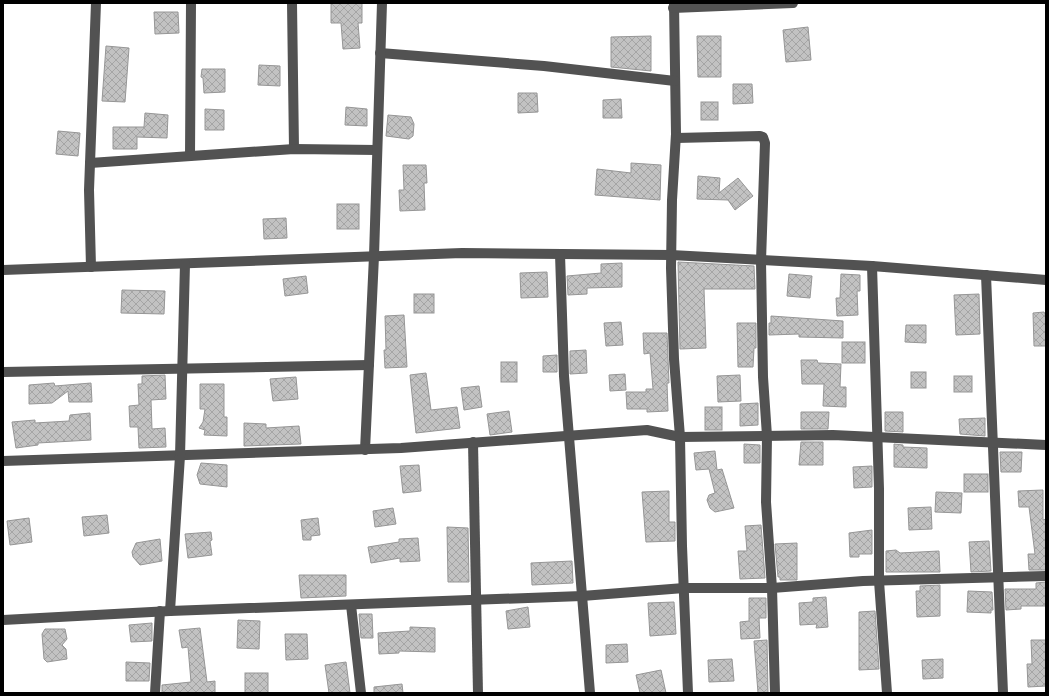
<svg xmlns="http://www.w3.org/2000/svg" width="1049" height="696" font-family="'IBM Plex Sans',sans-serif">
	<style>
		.building { fill: url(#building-cross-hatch); stroke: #969696 }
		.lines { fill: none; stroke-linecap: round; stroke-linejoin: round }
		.minor { stroke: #525252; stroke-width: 10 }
	</style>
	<defs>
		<pattern id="building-cross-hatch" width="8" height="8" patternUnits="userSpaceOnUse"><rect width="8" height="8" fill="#c2c2c2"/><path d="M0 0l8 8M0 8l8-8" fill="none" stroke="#a5a5a5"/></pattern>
	</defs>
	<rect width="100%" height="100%" fill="#fff"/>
	<g class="building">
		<polygon points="331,3 362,3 362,23 358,23 360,48 343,49 341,23 331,23"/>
		<polygon points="154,12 178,12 179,33 155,34"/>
		<polygon points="808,27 811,60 786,62 783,30"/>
		<polygon points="651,36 651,71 611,67 611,37"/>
		<polygon points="697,36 721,36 721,77 698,77"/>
		<polygon points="106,46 129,48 125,102 102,101"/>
		<polygon points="259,65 280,66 280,86 258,85"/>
		<polygon points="202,69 225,69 225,92 204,93 203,78 201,77"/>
		<polygon points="733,84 752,84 753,103 733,104"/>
		<polygon points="518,93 537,93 538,112 518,113"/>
		<polygon points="621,99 622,118 603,118 603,100"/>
		<rect x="701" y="102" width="17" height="18"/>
		<polygon points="346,107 367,109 367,126 345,125"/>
		<polygon points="205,109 224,110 224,130 205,130"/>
		<polygon points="145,113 168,115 167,138 137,137 137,149 113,149 113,127 144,127"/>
		<polygon points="388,115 411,117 414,124 413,136 409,139 386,136"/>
		<polygon points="58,131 80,133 78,156 56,154"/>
		<polygon points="631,163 661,165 660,200 595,195 597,169 631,173"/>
		<polygon points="403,165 426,165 427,183 424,183 425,210 400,211 399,190 404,190"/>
		<polygon points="698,176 720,178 719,193 738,178 753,196 735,210 728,200 697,199"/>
		<rect x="337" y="204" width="22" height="25"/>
		<polygon points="286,218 287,238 264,239 263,219"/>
		<polygon points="678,262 754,266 755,289 704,289 706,348 680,349"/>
		<polygon points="622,263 622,287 587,288 587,294 568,295 567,276 601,273 601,264"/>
		<polygon points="547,272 548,297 521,298 520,273"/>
		<polygon points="789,274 812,276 810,298 787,296"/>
		<polygon points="841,274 860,275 860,291 857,291 858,315 837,316 836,298 840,298"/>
		<polygon points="306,276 308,293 285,296 283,279"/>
		<polygon points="122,290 165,291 164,314 121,313"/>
		<rect x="414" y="294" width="20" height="19"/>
		<polygon points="979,294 980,334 956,335 954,295"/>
		<polygon points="1044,312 1046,316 1046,346 1034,346 1033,313"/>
		<polygon points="404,315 407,367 385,368 384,350 386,350 385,316"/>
		<polygon points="771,316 843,321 843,338 799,337 799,334 769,335 769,323 771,323"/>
		<polygon points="621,322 623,345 606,346 604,323"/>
		<polygon points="737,323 756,323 756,348 754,348 753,367 738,367"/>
		<polygon points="906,325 926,325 926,343 905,342"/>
		<polygon points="643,333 667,333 669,383 667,383 668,411 647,412 647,409 627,409 626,392 646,392 646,389 653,389 650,353 644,354"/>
		<rect x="842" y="342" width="23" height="21"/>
		<polygon points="586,350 587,373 570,374 570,351"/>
		<polygon points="557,355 557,372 543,372 543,356"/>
		<polygon points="801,360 817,360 818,363 841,364 840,387 846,387 846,407 823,406 824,384 802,384"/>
		<rect x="501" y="362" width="16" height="20"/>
		<rect x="911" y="372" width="15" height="16"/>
		<polygon points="426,373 431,410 457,407 460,428 416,433 410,375"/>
		<polygon points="625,374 626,390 610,391 609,375"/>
		<polygon points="165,375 166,399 151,400 152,429 165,428 166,447 139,448 138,427 130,427 129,406 139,405 138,384 142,384 142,376"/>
		<polygon points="740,375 741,401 718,402 717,376"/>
		<rect x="954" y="376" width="18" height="16"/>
		<polygon points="296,377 298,399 273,401 270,379"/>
		<polygon points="54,383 55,386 91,383 92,402 69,402 68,391 52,403 29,404 29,385"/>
		<polygon points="200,384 224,384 224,417 227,417 227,436 204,435 205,430 199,428 203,422 205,409 200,409"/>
		<polygon points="479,386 482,407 464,410 461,388"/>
		<polygon points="758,403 758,425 740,426 740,404"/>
		<rect x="705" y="407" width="17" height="23"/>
		<polygon points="509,411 512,432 490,435 487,414"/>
		<polygon points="801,412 829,412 828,429 801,429"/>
		<polygon points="885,412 903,412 903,432 885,431"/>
		<polygon points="90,413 91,440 38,443 38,445 16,448 12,422 35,420 35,423 69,421 70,415"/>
		<polygon points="985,418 985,436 960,434 959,419"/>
		<polygon points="244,423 266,424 266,428 299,426 301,444 244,446"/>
		<polygon points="801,442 823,442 823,465 799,465"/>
		<polygon points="744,444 760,445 760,463 744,463"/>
		<polygon points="894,444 903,445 903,447 927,448 927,468 894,467"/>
		<polygon points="715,451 717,470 722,469 734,508 715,512 710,508 707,500 709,495 715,493 709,469 696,470 694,453"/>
		<polygon points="1000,452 1022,452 1021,472 1001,472"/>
		<polygon points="201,463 227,465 227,487 200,484 197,475"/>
		<polygon points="419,465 421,491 403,493 400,466"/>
		<polygon points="872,466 872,487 854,488 853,467"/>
		<rect x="964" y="474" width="24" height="18"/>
		<polygon points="1043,490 1043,520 1046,519 1046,570 1029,570 1028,554 1035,554 1029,507 1019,507 1018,491"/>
		<polygon points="669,491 669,522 675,522 675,541 646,542 642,492"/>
		<polygon points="936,492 962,493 961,513 935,512"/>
		<polygon points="931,507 932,529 909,530 908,508"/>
		<polygon points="393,508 396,524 375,527 373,511"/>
		<polygon points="107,515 109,533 84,536 82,517"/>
		<polygon points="29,518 32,542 10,545 7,521"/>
		<polygon points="318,518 320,535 311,536 311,540 303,540 301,520"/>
		<polygon points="761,525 765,578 740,579 738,551 747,551 745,526"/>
		<polygon points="447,527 468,528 469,582 448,582"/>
		<polygon points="872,530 872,554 859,554 859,557 850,557 849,533"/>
		<polygon points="211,532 212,540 210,541 212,555 188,558 185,534"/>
		<polygon points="418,538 420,561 400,562 400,558 371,563 368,547 399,542 399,539"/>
		<polygon points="160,539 162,561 140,565 133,557 132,552 136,543"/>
		<polygon points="989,541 991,571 971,572 969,542"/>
		<polygon points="797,543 797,580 780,580 780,577 778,577 775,544"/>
		<polygon points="896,550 900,553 939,551 940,572 886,572 886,551"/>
		<polygon points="572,561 573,583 532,585 531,563"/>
		<polygon points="299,575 346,575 346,596 301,598"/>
		<polygon points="1046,582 1046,606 1021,606 1021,609 1006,610 1005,589 1036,589 1036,583"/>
		<polygon points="940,585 940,616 917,617 916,591 920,591 920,586"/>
		<polygon points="968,591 992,592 993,610 991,610 991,613 967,612"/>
		<polygon points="826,597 828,627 816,628 817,624 800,625 799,603 813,602 813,598"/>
		<polygon points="749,598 766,598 766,618 759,618 760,638 741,639 740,622 749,621"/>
		<polygon points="674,602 676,634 650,636 648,603"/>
		<polygon points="528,607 530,627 508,629 506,611"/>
		<polygon points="875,611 879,669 859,670 859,612"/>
		<polygon points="359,614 372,614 373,638 361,638"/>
		<polygon points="238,620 260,621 259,649 237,648"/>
		<polygon points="152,623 152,641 131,642 129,625"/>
		<polygon points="410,627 435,628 435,652 399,651 399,653 379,654 378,633 410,631"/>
		<polygon points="200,628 207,682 215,681 215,693 162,693 162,685 191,682 188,647 182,648 179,630"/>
		<polygon points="45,629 65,629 67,639 62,645 66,649 67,659 47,662 44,659 42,634"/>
		<polygon points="285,634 307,634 308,659 286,660"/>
		<polygon points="767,640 768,693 758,693 754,641"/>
		<polygon points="1031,640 1046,640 1046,686 1028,687 1027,664 1032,664"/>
		<polygon points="627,644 628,662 606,663 606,645"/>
		<polygon points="732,659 734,681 709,682 708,660"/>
		<polygon points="943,659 943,678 923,679 922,660"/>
		<polygon points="126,662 150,663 149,681 126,681"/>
		<polygon points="346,662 350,693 329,693 325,665"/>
		<polygon points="661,670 666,693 640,693 636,675"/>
		<rect x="245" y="673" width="23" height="20"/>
		<polygon points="402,684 403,693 374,693 374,687"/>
	</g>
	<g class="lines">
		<g class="minor">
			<polyline points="292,3 294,149"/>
			<polyline points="674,3 676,134 672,200 671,268 674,359 680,437 682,546 688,693"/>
			<polyline points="673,8 793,3"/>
			<polyline points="380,53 544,66 675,81"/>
			<polyline points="676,138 760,136 763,137 765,143 761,261 763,377 767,436 766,502 772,588 775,693"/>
			<polyline points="190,156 191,3"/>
			<polyline points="90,163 294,149 377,150"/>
			<polyline points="560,254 564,376 590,693"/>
			<polyline points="872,266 879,489 879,581 887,693"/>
			<polyline points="91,267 89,190 96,3"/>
			<polyline points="3,270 462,253 671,255 872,266 1046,280"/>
			<polyline points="986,275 1003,693"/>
			<polyline points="3,372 369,365"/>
			<polyline points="473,442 478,693"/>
			<polyline points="365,450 374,256 382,3"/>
			<polyline points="3,461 401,448 647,430 680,437 833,435 1046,445"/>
			<polyline points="351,605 361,693"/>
			<polyline points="170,611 180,456 185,264"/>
			<polyline points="3,620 170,611 582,596 684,588 772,588 863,581 1046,576"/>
			<polyline points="155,693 160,611"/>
		</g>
	</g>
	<rect width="1049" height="696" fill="none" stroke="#000000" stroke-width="8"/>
</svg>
